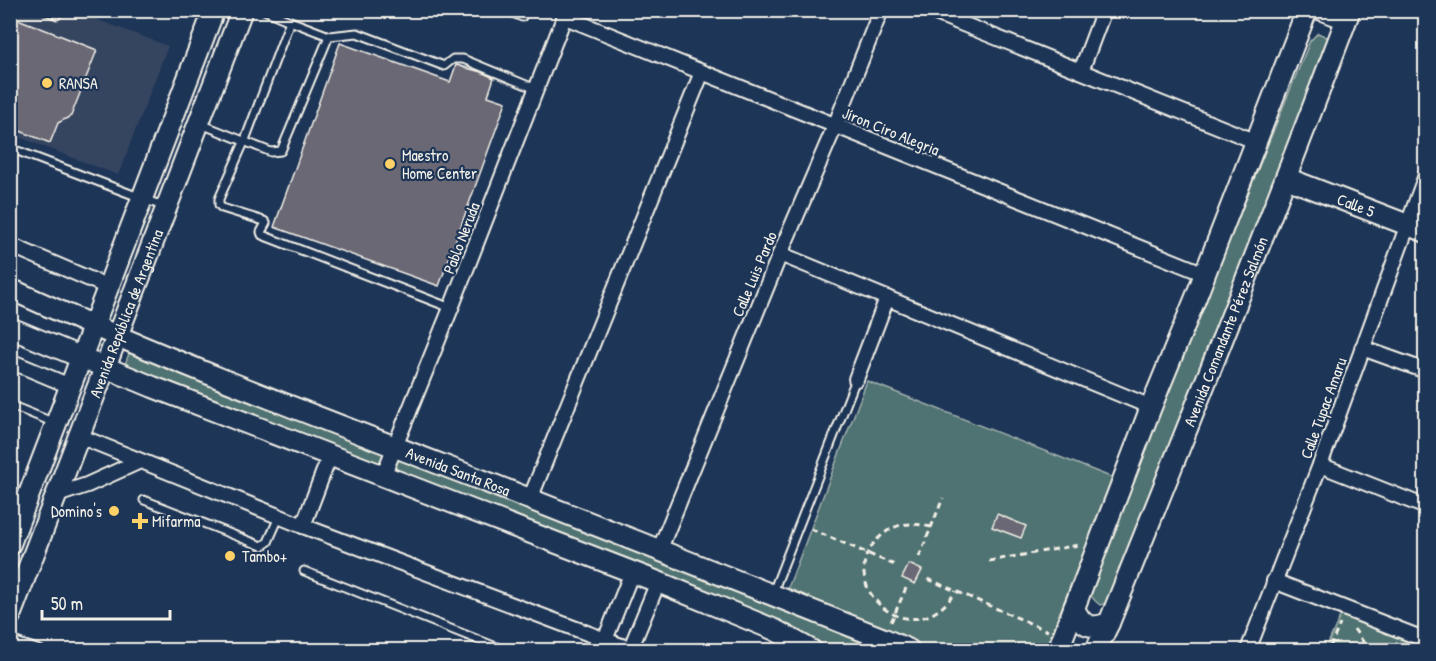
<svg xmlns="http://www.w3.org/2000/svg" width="1436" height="661" font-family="'Patrick Hand',sans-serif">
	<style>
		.built { fill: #344460 }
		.green { fill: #507272; stroke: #a2b2ad; stroke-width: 1.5 }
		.building { fill: #6a6874; stroke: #f4f1e8; stroke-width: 1.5 }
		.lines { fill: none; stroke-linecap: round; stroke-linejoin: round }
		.lane-casing { stroke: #f4f1e8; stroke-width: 11 }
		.street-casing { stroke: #f4f1e8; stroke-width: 18 }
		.secondary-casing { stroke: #f4f1e8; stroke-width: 24 }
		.path { stroke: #f4f1e8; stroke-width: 3; stroke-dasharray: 6 4.5; stroke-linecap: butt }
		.lane { stroke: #1d3557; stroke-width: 7 }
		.street { stroke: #1d3557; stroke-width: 14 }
		.secondary { stroke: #1d3557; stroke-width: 20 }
		.poi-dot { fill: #ffd166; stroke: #1d3557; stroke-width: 2 }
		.labels { text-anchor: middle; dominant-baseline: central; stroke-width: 4.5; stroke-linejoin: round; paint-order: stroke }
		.poi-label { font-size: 16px; fill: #f4f1e8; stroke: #1d3557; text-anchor: start }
		.street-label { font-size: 16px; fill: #f4f1e8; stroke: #1d3557 }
	</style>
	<rect width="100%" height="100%" fill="#1d3557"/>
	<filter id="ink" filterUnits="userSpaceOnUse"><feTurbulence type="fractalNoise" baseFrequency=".0167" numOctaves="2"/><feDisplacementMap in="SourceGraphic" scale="12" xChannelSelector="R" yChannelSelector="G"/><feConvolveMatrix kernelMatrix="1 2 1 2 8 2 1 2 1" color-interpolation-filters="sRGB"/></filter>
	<g filter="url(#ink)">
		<polygon class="built" points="10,11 74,11 168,46 118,175 11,134"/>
		<g class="green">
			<path d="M1318 33 1331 39 1330 53 1107 603 1100 605C1092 599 1089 594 1089 584L1310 41Z"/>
			<polygon points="132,346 829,628 879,650 830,650 822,644 125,364"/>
			<polygon points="867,381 1113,478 1045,650 932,650 788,588"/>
			<polygon points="1343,610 1409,640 1404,650 1332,650 1326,648"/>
		</g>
		<g class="building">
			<polygon points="10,16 97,50 71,116 58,123 50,143 10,127"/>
			<polygon points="340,43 450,82 456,65 481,72 494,78 488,96 506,102 439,286 274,227"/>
			<polygon points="997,514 1026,526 1021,538 992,527"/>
			<polygon points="909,564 922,570 915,584 902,578"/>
		</g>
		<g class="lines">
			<defs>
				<g id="lane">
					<polyline points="45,10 57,15"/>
					<polyline points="264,10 290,21"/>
					<polyline points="506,10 522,17"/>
					<polyline points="201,124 271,152 281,151 329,36"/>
					<polyline points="10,148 165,207"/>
					<polyline points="451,308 262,235 261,232 266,223 264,221 222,208 219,205 219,199 245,140 290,21 329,36 357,33 444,66 453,59 463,59 536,89"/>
					<polyline points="10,405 55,423"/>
					<polyline points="144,500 262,546 268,542 279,517"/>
					<polyline points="304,571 504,650"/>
					<polyline points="773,592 856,379"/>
					<polyline points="10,640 40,650"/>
				</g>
				<g id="street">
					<polyline points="928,10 1257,142"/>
					<polyline points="1314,10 1346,22"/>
					<polyline points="565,17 1205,274"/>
					<polyline points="1081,71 1104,10"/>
					<polyline points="10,245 108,287"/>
					<polyline points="780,254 1151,407"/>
					<polyline points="1362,348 1426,371"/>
					<polyline points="10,361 70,386"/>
					<polyline points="856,379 887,298"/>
					<polyline points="79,436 303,526 330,455"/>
					<polyline points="1320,465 1426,507"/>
					<polyline points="383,476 451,308 567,10"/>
					<polyline points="57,495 87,485 140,461"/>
					<polyline points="530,499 702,72"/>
					<polyline points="303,526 632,650"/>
					<polyline points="659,551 780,254 835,126 881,10"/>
					<polyline points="1274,581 1426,640"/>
					<polyline points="601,650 632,572"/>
					<polyline points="630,650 658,582"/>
					<polyline points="1248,650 1320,465 1426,175"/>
				</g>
				<g id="secondary">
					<path id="s1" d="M1286 178 1426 232"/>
					<path id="s2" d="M10 289C166 360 325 420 484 481 617 533 750 587 884 639L909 650"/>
					<polyline points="10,328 153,387 658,582 775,630 811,650"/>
					<polyline points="10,544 214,10"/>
					<path d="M1074 608C1082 626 1090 630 1109 623"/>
					<path id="s3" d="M10 616 242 10"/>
					<polyline points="1058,650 1151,407 1196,297 1307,10"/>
					<path id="s4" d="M1096 650 1109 623C1191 420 1272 216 1350 10"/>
				</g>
			</defs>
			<use href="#lane" class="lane-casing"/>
			<use href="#street" class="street-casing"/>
			<use href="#secondary" class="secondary-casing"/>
			<g class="path">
				<path d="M931 527C911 522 896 522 880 537 829 581 911 661 956 591"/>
				<polyline points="811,529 897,566"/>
				<polyline points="919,557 943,498"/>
				<polyline points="989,561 1079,545"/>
				<polyline points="928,579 1048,631"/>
				<polyline points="891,622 906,588"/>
				<polyline points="1354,629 1369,650"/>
				<polyline points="1330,647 1340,624"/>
			</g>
			<use href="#lane" class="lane"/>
			<use href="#street" class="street"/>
			<use href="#secondary" class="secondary"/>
		</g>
	</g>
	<g class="poi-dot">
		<circle cx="47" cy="83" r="6"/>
		<circle cx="390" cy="164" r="6"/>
		<circle cx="114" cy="511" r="6"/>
		<path d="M137 512h6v6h6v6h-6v6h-6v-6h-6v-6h6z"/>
		<circle cx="230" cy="556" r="6"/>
	</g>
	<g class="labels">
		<g class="poi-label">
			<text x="59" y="83">RANSA</text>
			<text x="402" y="155">Maestro<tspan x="402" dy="18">Home Center</tspan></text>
			<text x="102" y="511" text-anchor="end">Domino's</text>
			<text x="152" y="521">Mifarma</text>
			<text x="242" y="556">Tambo+</text>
		</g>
		<g class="street-label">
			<text transform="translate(891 131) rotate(22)">Jíron Ciro Alegria</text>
			<text stroke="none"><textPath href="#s1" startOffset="75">Calle 5</textPath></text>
			<text transform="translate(461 238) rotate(-69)">Pablo Neruda</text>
			<text transform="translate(754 274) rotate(-67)">Calle Luis Pardo</text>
			<text stroke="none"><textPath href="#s3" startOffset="324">Avenida República de Argentina</textPath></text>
			<text stroke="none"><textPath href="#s4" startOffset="344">Avenida Comandante Pérez Salmón</textPath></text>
			<text transform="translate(1323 408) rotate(-70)">Calle Tupac Amaru</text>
			<text stroke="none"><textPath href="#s2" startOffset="484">Avenida Santa Rosa</textPath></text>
		</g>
	</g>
	<rect width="1436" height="661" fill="none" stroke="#1d3557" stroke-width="36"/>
	<rect x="18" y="18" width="1400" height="625" fill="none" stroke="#f4f1e8" stroke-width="2" filter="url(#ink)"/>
	<path d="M42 610v9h128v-9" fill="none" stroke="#f4f1e8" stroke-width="3"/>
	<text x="51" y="610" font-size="18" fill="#f4f1e8" stroke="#1d3557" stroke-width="4.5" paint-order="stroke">50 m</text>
</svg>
